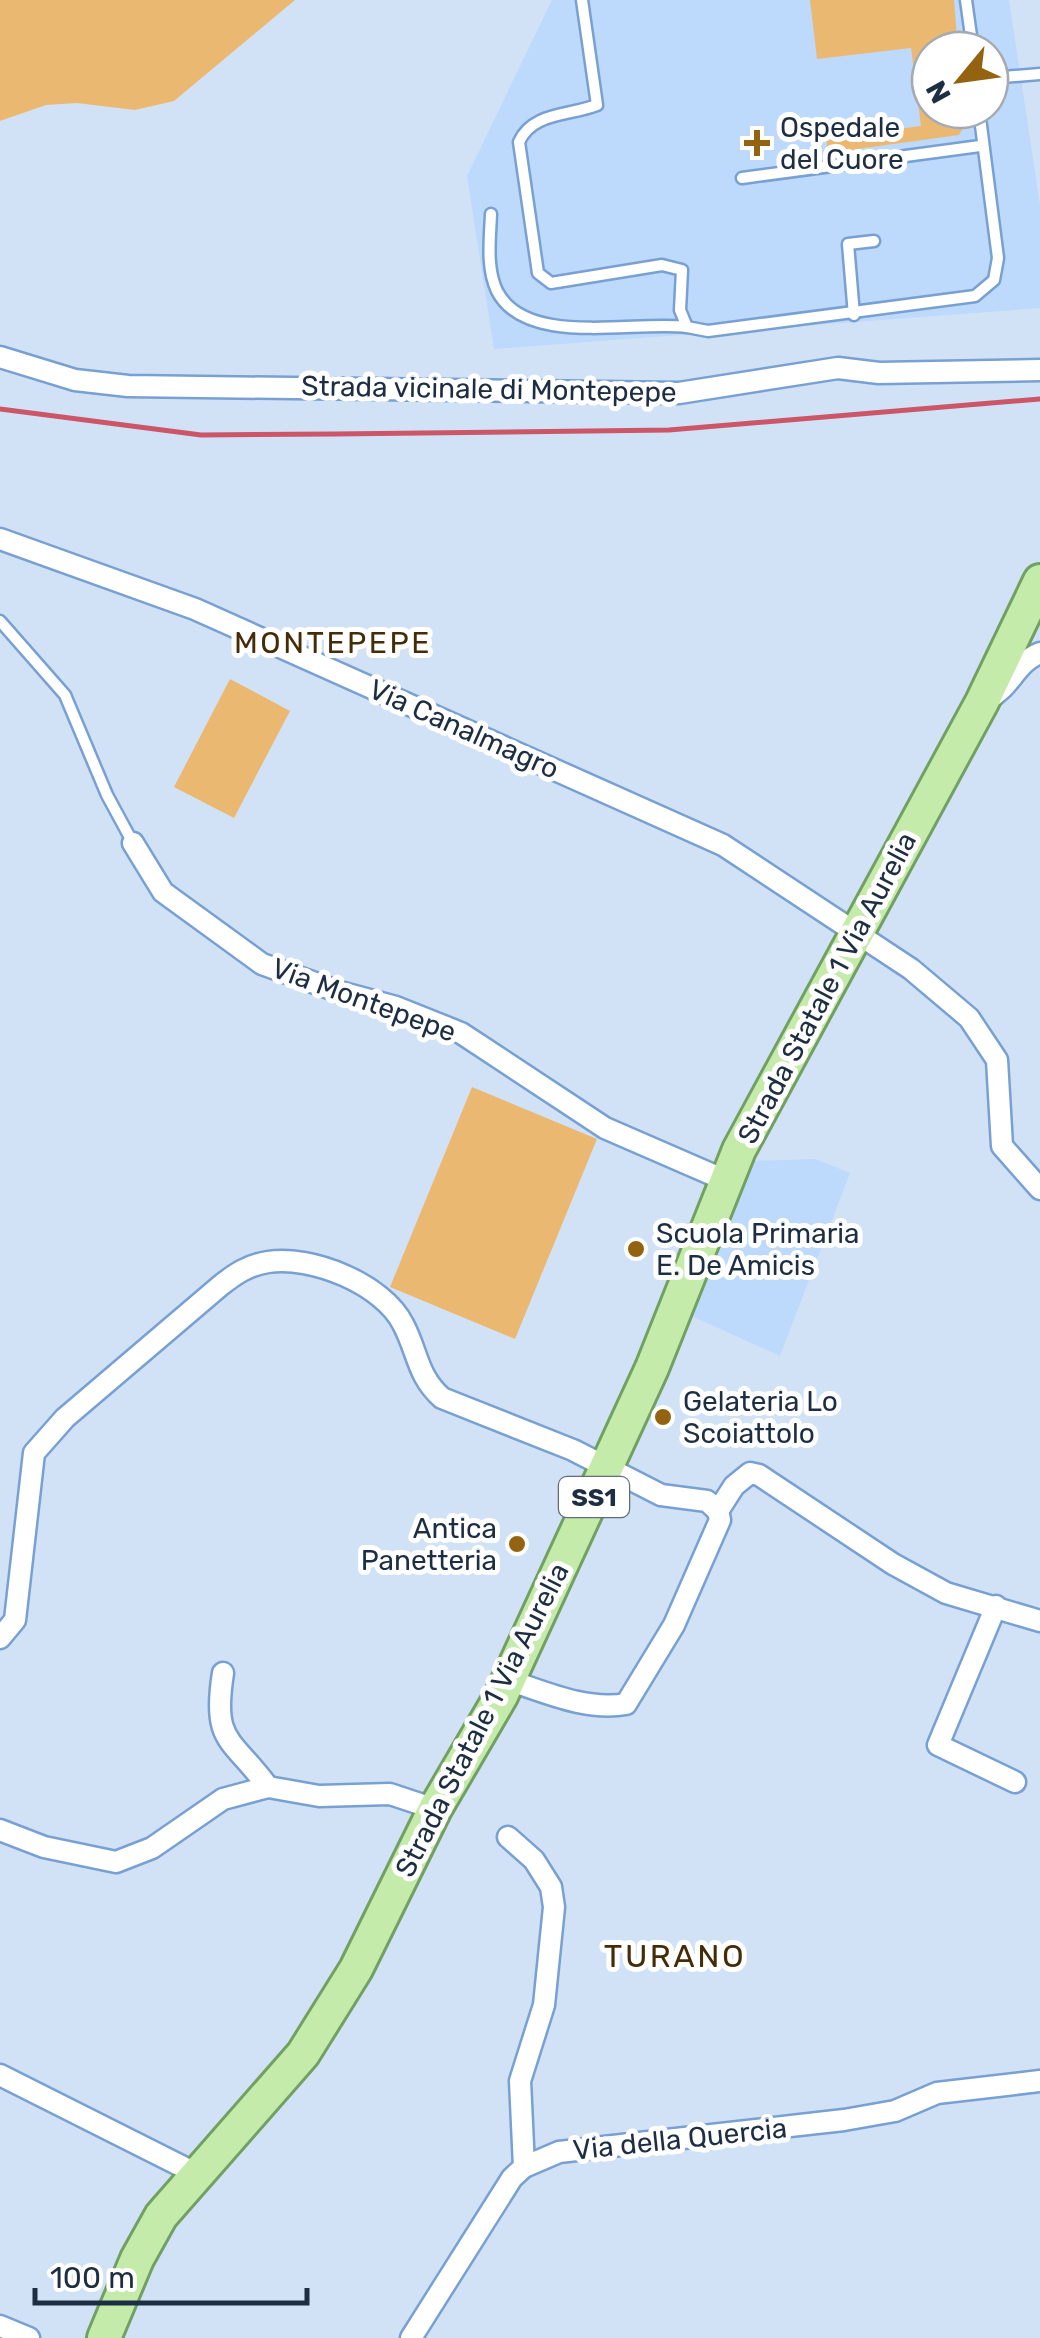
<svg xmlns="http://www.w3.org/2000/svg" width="1040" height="2338" font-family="Rubik,sans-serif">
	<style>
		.built { fill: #bdd9fc; fill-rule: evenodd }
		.green { fill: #ebb872 }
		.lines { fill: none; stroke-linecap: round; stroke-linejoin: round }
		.stream { stroke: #cc5667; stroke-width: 5 }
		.lane-casing { stroke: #78a0d2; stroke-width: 15 }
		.street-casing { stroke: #78a0d2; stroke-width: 25 }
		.primary-casing { stroke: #71a062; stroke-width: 38 }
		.lane { stroke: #fff; stroke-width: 10 }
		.street { stroke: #fff; stroke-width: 20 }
		.primary { stroke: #c5ebab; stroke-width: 32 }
		.poi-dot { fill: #936312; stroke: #fff; stroke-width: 4 }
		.labels { text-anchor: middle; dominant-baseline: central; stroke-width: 10; stroke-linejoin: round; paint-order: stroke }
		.shield { fill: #fff; stroke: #626d7b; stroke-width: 2.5 }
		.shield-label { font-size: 25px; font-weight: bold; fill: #1e2e42 }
		.poi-label { font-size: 28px; fill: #1e2e42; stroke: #fff; text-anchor: start }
		.street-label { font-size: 28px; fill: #1e2e42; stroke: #fff }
		.neighbourhood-label { font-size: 30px; letter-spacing: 2.5px; fill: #432c07; stroke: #fff }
		.quarter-label { font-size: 32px; letter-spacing: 2.5px; fill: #432c07; stroke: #fff }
	</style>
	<rect width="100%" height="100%" fill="#d1e2f7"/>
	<g class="built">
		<path d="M552 0H1009L1040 205V308L494 349 467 176ZM930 50H990V110H930Z"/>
		<polygon points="815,1159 850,1173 780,1356 687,1314 750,1161"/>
	</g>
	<g class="green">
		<polygon points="0,0 295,0 174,101 135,110 77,103 46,105 0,121"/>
		<polygon points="810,0 954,0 958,50 930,50 930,110 964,110 965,124 959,135 828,153 826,138 921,126 911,48 817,59"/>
		<polygon points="230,679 290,711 234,818 174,787"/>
		<polygon points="472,1087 597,1139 515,1339 390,1287"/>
	</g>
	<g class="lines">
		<polyline class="stream" points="0,409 201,435 335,434 669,430 1040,399"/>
		<defs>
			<g id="lane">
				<path d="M582 0 597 105C569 116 532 112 519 142L538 273 551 283 662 265 682 270 680 310 687 327 708 331 975 296 994 280 998 258 979 110"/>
				<polyline points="966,0 973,50"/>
				<polyline points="990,78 1040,74"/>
				<polyline points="742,178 980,146"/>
				<path d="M491 214C490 239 486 268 497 291 526 348 635 320 687 327"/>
				<polyline points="854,315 848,244 874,241"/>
				<polyline points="0,621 65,695 107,795 133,843"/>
			</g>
			<g id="street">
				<polyline points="0,357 75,380 128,386 679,393 838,368 879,373 1040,370"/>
				<polyline points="0,539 195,609 723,845 911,969 969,1018 997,1060 1002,1146 1040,1189"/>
				<path d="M988 699C1011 687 1016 662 1040 653"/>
				<polyline points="133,843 163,892 262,964 340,992 396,1007 461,1033 605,1128 727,1181"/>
				<polyline points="718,1511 734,1486 750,1473 759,1475 893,1564 946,1593 1040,1621"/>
				<polyline points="996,1606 938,1745 1015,1782"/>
				<path d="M0 1638 15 1620 34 1453 65 1418 220 1286C235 1274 248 1265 268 1262 311 1255 383 1284 403 1324 418 1352 417 1376 442 1398L573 1450 661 1495 707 1501 718 1511"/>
				<path d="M223 1673C212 1743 231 1737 268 1787"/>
				<path d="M508 1680C545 1692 586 1711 626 1704L674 1625 720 1520 718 1511"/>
				<polyline points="0,1830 44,1847 116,1862 152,1848 223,1799 268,1787 319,1796 390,1794 435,1809"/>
				<polyline points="508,1837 534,1860 551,1887 554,1907 544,2005 520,2081 524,2167"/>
				<polyline points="0,2075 195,2173"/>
				<polyline points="0,2326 29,2338"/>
				<polyline points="411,2338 512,2178 524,2167 559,2152 844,2120 895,2111 937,2093 1040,2081"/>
			</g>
			<polyline id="primary" points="104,2338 137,2259 161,2216 303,2054 356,1969 435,1809 501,1696 652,1368 739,1150 982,702 1040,581"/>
		</defs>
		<use href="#lane" class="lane-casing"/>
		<use href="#street" class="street-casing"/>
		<use href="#primary" class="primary-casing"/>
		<use href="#lane" class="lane"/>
		<use href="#street" class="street"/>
		<use href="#primary" class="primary"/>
	</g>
	<g class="poi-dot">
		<path d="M752 128h10v10h10v10h-10v10h-10v-10h-10v-10h10z"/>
		<circle cx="636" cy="1249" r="10"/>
		<circle cx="663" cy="1417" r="10"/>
		<circle cx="517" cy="1544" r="10"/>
	</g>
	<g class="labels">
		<rect class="shield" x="559" y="1477" width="70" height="40" rx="8"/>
		<g class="shield-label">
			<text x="594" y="1497">SS1</text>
		</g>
		<g class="poi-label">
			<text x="780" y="127">Ospedale<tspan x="780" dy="32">del Cuore</tspan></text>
			<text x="656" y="1233">Scuola Primaria<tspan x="656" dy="32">E. De Amicis</tspan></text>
			<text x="683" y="1401">Gelateria Lo<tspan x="683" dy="32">Scoiattolo</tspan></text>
			<text x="497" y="1528" text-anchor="end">Antica<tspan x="497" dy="32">Panetteria</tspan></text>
		</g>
		<g class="street-label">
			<text transform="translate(489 389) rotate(1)">Strada vicinale di Montepepe</text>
			<text transform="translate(464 729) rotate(24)">Via Canalmagro</text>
			<text transform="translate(827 988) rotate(-62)">Strada Statale 1 Via Aurelia</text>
			<text transform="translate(364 1000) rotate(20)">Via Montepepe</text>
			<text transform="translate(482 1720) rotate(-63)">Strada Statale 1 Via Aurelia</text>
			<text transform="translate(680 2139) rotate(-6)">Via della Quercia</text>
		</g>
		<g class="neighbourhood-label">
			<text x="333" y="643">MONTEPEPE</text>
		</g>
		<g class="quarter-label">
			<text x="675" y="1956">TURANO</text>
		</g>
	</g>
	<g transform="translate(960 80) rotate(241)"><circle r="48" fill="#ffffff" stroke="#a5abb3" stroke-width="2.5"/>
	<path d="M0-8L18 38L0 25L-18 38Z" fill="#936312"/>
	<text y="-15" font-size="28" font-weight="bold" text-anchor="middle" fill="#1e2e42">N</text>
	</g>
	<path d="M35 2288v15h272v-15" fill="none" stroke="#1e2e42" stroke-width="5"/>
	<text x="50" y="2288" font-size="30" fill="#1e2e42" stroke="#ffffff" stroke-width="8" paint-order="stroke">100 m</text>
</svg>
